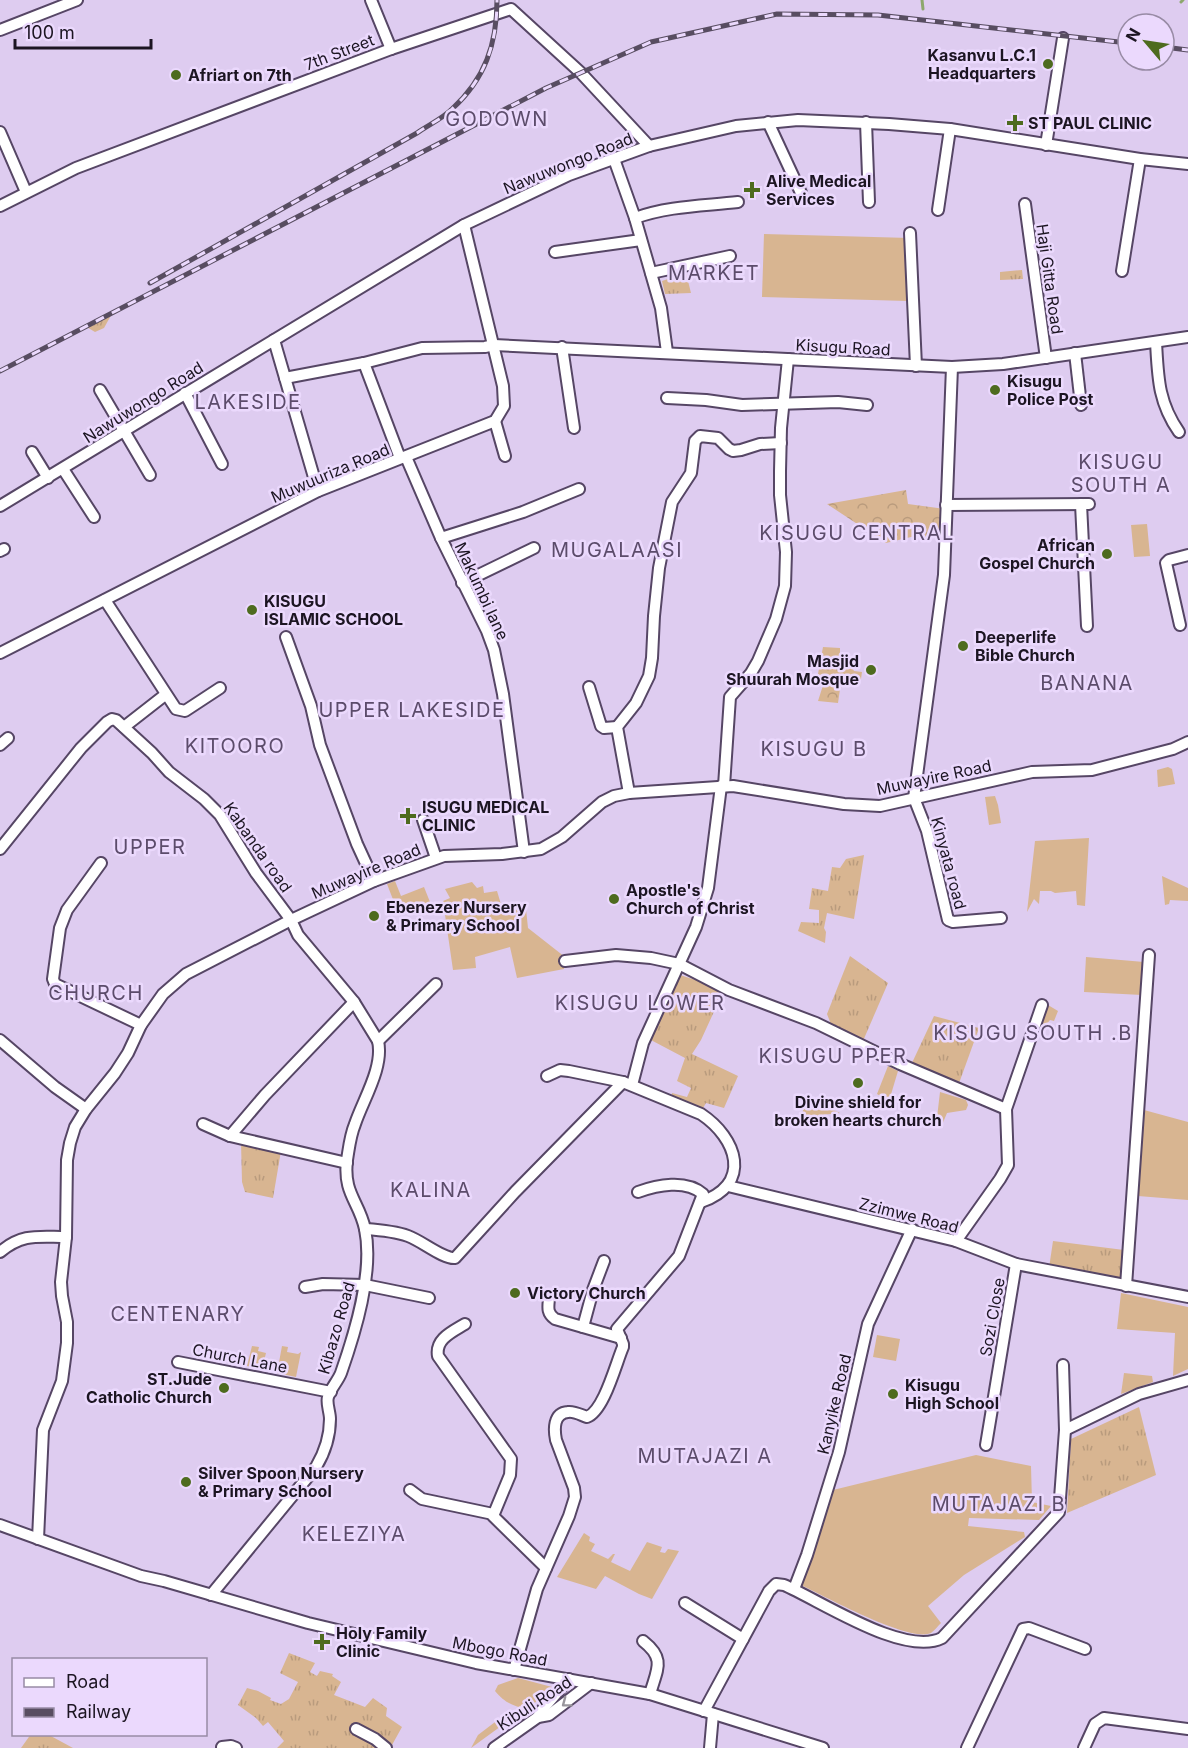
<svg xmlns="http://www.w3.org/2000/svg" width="1188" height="1748" font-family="Inter,sans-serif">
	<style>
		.grass { fill: url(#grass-tufts) }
		.forest { fill: url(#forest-crowns) }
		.garden { fill: #d8b591 }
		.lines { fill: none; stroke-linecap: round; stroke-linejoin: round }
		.stream { stroke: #8da76d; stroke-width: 3 }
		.minor-casing { stroke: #564665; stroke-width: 14 }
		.minor { stroke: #fff; stroke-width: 10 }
		.rail-casing { stroke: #584d61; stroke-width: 5 }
		.rail { stroke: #ebd9fd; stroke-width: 3; stroke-dasharray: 9; stroke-linecap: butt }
		.oneway { stroke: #99969c }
		.poi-dot { fill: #4e6b1f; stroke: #ebd9fd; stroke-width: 2 }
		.labels { text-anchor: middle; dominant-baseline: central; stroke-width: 5; stroke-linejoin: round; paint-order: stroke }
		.street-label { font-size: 16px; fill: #1c1522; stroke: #ebd9fd }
		.poi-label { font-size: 16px; font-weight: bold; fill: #1c1522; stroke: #ebd9fd; text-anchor: start }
		.quarter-label { font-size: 20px; letter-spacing: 1.5px; fill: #5c4c6b; stroke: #ebd9fd }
	</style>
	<defs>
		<pattern id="grass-tufts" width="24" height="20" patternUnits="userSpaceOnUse" patternTransform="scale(1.5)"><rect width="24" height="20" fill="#d8b591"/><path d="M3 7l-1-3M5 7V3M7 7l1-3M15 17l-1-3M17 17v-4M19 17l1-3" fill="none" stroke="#b99b7d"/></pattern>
		<pattern id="forest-crowns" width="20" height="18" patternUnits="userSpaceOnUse" patternTransform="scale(1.5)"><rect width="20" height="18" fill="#d8b591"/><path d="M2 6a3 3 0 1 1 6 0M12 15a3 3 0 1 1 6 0" fill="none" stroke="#b99b7d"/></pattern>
	</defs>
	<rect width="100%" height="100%" fill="#deccf0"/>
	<g class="grass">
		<polygon points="1022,270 1023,279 1000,280 1000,272"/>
		<polygon points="686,273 691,293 665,294 662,281"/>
		<polygon points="114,310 104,328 95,332 85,326"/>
		<polygon points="864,855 854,919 827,913 824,928 826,932 825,943 798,931 801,922 819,923 819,910 809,909 812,888 828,891 832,867 840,868 846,859"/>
		<polygon points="850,956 888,983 863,1041 832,1027 827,1014"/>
		<polygon points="680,975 711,985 723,992 701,1040 692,1054 738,1076 724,1108 706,1103 703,1108 671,1098 672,1093 687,1097 691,1088 677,1081 685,1058 649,1039 665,1003"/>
		<polygon points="934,1016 979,1028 958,1086 911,1065"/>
		<polygon points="807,1098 840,1113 821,1115 819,1126 799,1123"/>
		<polygon points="241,1142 281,1151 273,1198 245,1192 242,1182"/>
		<polygon points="1053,1241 1124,1250 1122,1279 1049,1268"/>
		<polygon points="1139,1407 1156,1475 1067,1513 1071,1439"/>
		<polygon points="289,1653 315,1663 310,1672 317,1676 320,1671 333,1674 332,1676 341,1682 334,1695 365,1707 373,1698 387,1708 386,1716 402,1727 392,1745 388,1743 386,1748 277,1748 284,1741 268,1722 263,1726 256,1718 238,1705 247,1688 258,1691 271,1698 270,1700 281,1704 289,1699 298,1682 280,1673"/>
		<polygon points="31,1734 49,1735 73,1748 21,1748"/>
	</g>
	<g class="forest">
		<polygon points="906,490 908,504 945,509 940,538 911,537 886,543 827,504"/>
		<polygon points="823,647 840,648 840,662 851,665 854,671 862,672 861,679 852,687 846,682 840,689 838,703 818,701 825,679 818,674"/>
	</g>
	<g class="garden">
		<polygon points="764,234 910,238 908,301 762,297"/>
		<polygon points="1147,524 1150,556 1134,557 1131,525"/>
		<polygon points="1168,767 1172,769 1175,784 1158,787 1157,770"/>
		<polygon points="995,796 998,805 1001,823 989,825 985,797"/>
		<polygon points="1089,838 1085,906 1077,905 1076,891 1055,893 1051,891 1040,891 1039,904 1034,899 1027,912 1035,841"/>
		<polygon points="1162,876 1188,888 1188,901 1170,900 1169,904 1165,905"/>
		<polygon points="395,881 401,896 424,887 430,902 399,915 387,884"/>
		<polygon points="472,882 477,888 483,886 484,893 497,891 503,911 526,909 528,928 565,957 564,969 517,978 510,947 475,957 476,968 453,970 443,901 450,898 445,889"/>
		<polygon points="1086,957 1144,962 1142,995 1084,992"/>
		<polygon points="1048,1005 1058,1011 1054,1021 1050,1020 1042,1030 1037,1032"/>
		<polygon points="888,1066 898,1071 889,1101 877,1094"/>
		<polygon points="940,1092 966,1100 968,1105 966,1110 947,1113 942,1125 936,1126"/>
		<polygon points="1144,1110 1188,1122 1188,1200 1138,1196"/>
		<polygon points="1121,1293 1188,1307 1188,1369 1173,1376 1175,1333 1117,1329"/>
		<polygon points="877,1335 900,1339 896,1361 873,1357"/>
		<polygon points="252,1346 259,1347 258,1351 266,1353 262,1369 247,1366"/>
		<polygon points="282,1346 288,1347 287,1352 298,1354 301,1352 296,1377 277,1373"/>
		<polygon points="1124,1373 1152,1376 1153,1382 1121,1394"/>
		<path d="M976 1455 1031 1466 1032 1502 1051 1506 1039 1520 969 1518 968 1526 1024 1532 1025 1537 964 1575 928 1606 941 1623C938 1626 934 1631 931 1633 910 1643 824 1596 801 1585L833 1490Z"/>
		<polygon points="584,1533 590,1537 589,1541 595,1544 591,1551 608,1559 613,1554 615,1554 611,1562 630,1571 647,1542 662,1547 660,1552 665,1553 668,1549 679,1551 652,1599 639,1594 605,1576 596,1589 557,1577"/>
		<path d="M518 1678 552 1687 527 1710C512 1705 505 1703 495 1691L498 1685Z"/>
		<polygon points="499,1719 508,1721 471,1748 478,1735"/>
	</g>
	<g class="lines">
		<g class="stream">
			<polyline points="922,0 923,9"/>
			<polyline points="1181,2 1183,0"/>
		</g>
		<defs>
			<g id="minor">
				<polyline points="371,0 391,49"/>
				<polyline points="0,30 77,0"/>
				<polyline points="768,122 801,193"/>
				<polyline points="866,122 869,202"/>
				<polyline points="0,132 26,192"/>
				<polyline points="1046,145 1063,38"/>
				<polyline points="614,159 635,218 661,308 667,352"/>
				<polyline points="1025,204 1046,358"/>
				<polyline points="0,206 76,168 391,49 511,9 581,73 649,146"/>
				<polyline points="938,210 950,129"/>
				<path d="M635 218C668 206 703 206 738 202"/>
				<polyline points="910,233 916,366"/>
				<polyline points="555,252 641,240"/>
				<polyline points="1122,271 1140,159"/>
				<polyline points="651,273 730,256"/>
				<polyline points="274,340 318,491"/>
				<path d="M1156 342C1158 377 1158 402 1179 432"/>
				<polyline points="562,347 574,428"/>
				<polyline points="1075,353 1081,405"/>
				<polyline points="364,363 400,458"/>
				<polyline points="952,367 944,575 914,798 927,831 948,920 953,922 1001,918"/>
				<polyline points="285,378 364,363 422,348 485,347 494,345 952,367 1003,364 1188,337"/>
				<polyline points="100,390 150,475"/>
				<polyline points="185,393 222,464"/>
				<polyline points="667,398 706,400 742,405 838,402 867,405"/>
				<polyline points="495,421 505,456"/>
				<polyline points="32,452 48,478"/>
				<polyline points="406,457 441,538 487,631 494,650 503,694 524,852"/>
				<polyline points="63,469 94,517"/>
				<polyline points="1081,504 1087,626"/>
				<polyline points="946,505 1089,504"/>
				<polyline points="0,506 464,225 569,175 649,146 736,126 798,120 889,124 950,129 1140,159 1188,164"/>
				<polyline points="441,538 523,512 579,489"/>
				<polyline points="0,551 4,549"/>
				<polyline points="462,583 534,548"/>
				<polyline points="105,600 176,709 185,711 220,688"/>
				<polyline points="1180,625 1166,563 1169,560 1188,555"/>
				<polyline points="286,637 311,706 320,745 357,844 374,881"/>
				<polyline points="0,653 318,491 495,421 504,406 503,386 464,225"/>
				<polyline points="589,687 601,726 604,728 617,727"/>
				<polyline points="124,727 165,695"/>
				<polyline points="0,745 8,738"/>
				<polyline points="724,786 730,697 751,673 758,661 776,619 785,586 786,552 780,495 780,471 781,428 788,359"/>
				<polyline points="629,793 617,727 636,703 649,676 652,658 654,616 659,568 672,502 691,473 695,441 700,436 718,438 729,449 733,451 741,450 760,444 781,443"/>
				<polyline points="423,820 436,858"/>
				<path d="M0 849 81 748 107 722 112 719 116 720 152 753 169 772 204 799 220 815 256 873 291 920 298 935 354 1002 378 1041C384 1067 363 1100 355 1124 350 1136 349 1148 347 1160 343 1194 359 1201 365 1229 374 1272 355 1333 341 1373 338 1381 330 1389 328 1397 326 1403 330 1412 330 1419 330 1437 325 1452 316 1467L211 1595"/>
				<polyline points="101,863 67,910 60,928 53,979 55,984 141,1025"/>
				<polyline points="565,961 616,955 651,958 679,964 729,990 816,1023 900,1064 1006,1109"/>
				<polyline points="0,1040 55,1087 86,1109"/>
				<polyline points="378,1041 436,984"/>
				<path d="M547 1076 560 1070 569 1071 623 1082 701 1114C737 1138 753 1184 701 1202"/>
				<polyline points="632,1085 643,1043 696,927 708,888 721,786"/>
				<polyline points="203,1124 230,1136 347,1163"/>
				<polyline points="230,1136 265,1095 354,1002"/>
				<polyline points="728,1186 956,1241 1016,1264 1188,1297"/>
				<path d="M365 1229C379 1230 394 1231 408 1236 422 1241 443 1259 455 1258L515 1192 623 1082"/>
				<polyline points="956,1241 1000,1179 1008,1165 1006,1109 1042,1005"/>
				<path d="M0 1252C23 1233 38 1237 66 1237"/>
				<polyline points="1126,1286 1149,955"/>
				<polyline points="305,1287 323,1284 365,1285 429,1298"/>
				<path d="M549 1299C548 1308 547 1313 555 1319L621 1338"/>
				<path d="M465 1324C452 1332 435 1339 438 1356L511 1459 510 1475 493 1516 546 1568"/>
				<polyline points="583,1327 593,1290 604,1261"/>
				<polyline points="178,1362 331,1392"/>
				<polyline points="1065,1430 1139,1394 1188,1380"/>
				<polyline points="986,1445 1016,1264"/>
				<polyline points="410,1490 422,1499 493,1514"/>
				<polyline points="0,1525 141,1576 164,1581 308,1623 476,1663 650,1694 823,1748"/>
				<polyline points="38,1539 43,1430 62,1381 67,1343 67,1322 62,1296 61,1282 66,1237 67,1160 70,1143 75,1127 86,1109 115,1073 128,1053 141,1025 163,994 186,974 291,920 374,881 444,856 502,854 541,849 562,837 602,802 614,796 629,793 733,786 844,804 880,806 1032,772 1092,770 1173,749 1188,742"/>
				<polyline points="794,1589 807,1555 839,1452 868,1324 912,1229"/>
				<polyline points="685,1603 743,1639"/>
				<path d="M643 1641C666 1659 657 1669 650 1694"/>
				<path d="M514 1670 537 1589 569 1516 575 1497 574 1488 556 1440C554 1430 553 1413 568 1412 574 1411 581 1415 587 1417 604 1411 616 1363 623 1347V1344L617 1329 679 1256 703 1194C686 1179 657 1185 638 1192"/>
				<path d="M704 1711 769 1591 776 1584 784 1585C821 1601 904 1657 942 1638L1059 1512 1065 1430 1063 1365"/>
				<polyline points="538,1717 542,1710 569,1679"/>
				<polyline points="356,1729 375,1739 386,1748"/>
				<polyline points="222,1747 231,1746 236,1748"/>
				<polyline points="494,1748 538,1717 549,1715 591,1683"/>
				<polyline points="710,1748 713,1714"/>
				<polyline points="967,1748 1023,1629 1029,1628 1085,1649"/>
				<polyline points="1084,1748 1095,1724 1104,1718 1188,1729"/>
			</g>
		</defs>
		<use href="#minor" class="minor-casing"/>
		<use href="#minor" class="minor"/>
		<defs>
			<g id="rail">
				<polyline points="1164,47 1188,50"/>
				<path d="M150 283 417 133C428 125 442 119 452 109 485 79 497 44 497 0"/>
				<polyline points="0,371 546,88 651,42 777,14 878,15 1128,43"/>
			</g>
		</defs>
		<use href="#rail" class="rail-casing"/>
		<use href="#rail" class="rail"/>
	</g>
	<defs><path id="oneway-chevron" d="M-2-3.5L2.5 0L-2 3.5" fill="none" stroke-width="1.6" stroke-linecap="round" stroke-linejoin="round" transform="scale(1.5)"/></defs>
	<use class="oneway" href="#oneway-chevron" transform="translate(566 1703) rotate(143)"/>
	<g class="poi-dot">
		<circle cx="1048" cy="64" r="6"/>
		<circle cx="176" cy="75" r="6"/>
		<path d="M1012 114h6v6h6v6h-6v6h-6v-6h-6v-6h6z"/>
		<path d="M749 181h6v6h6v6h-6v6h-6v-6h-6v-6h6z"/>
		<circle cx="995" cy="390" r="6"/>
		<circle cx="1107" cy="554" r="6"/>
		<circle cx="252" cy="610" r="6"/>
		<circle cx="963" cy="646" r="6"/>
		<circle cx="871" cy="670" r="6"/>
		<path d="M405 807h6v6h6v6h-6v6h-6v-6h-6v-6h6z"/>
		<circle cx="614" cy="899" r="6"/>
		<circle cx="374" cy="916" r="6"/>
		<circle cx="858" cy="1083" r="6"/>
		<circle cx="515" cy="1293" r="6"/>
		<circle cx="224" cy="1388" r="6"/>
		<circle cx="893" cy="1394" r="6"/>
		<circle cx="186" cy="1482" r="6"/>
		<path d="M319 1633h6v6h6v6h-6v6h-6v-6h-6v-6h6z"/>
	</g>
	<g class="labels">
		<g class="street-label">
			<text transform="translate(339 52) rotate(-21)">7th Street</text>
			<text transform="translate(568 163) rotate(-22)">Nawuwongo Road</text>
			<text transform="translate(1050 279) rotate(82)">Haji Gitta Road</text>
			<text transform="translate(843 347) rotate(3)">Kisugu Road</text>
			<text transform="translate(143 402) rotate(-32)">Nawuwongo Road</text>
			<text transform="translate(330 473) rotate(-23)">Muwuuriza Road</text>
			<text transform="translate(482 591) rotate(65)">Makumbi lane</text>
			<text transform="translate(934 777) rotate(-12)">Muwayire Road</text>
			<text transform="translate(258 847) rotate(55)">Kabanda road</text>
			<text transform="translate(949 863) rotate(75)">Kinyata road</text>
			<text transform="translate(366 871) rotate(-23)">Muwayire Road</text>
			<text transform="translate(909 1215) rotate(14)">Zzimwe Road</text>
			<text transform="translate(992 1317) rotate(-80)">Sozi Close</text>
			<text transform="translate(336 1328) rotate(-74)">Kibazo Road</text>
			<text transform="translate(240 1358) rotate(11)">Church Lane</text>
			<text transform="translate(834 1404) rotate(-77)">Kanyike Road</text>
			<text transform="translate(500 1651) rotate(11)">Mbogo Road</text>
			<text transform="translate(534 1703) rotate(-33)">Kibuli Road</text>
		</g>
		<g class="poi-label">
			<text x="1036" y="55" text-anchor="end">Kasanvu L.C.1<tspan x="1036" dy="18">Headquarters</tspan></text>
			<text x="188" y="75">Afriart on 7th</text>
			<text x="1028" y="123">ST PAUL CLINIC</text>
			<text x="766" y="181">Alive Medical<tspan x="766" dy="18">Services</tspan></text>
			<text x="1007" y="381">Kisugu<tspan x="1007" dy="18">Police Post</tspan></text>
			<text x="1095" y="545" text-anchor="end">African<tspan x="1095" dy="18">Gospel Church</tspan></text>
			<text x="264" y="601">KISUGU<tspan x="264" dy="18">ISLAMIC SCHOOL</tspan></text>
			<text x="975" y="637">Deeperlife<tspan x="975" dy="18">Bible Church</tspan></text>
			<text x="859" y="661" text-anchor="end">Masjid<tspan x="859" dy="18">Shuurah Mosque</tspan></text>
			<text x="422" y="807">ISUGU MEDICAL<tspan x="422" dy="18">CLINIC</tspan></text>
			<text x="626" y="890">Apostle's<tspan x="626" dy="18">Church of Christ</tspan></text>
			<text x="386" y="907">Ebenezer Nursery<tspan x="386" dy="18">&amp; Primary School</tspan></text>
			<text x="858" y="1102" text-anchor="middle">Divine shield for<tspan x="858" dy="18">broken hearts church</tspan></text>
			<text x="527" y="1293">Victory Church</text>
			<text x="212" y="1379" text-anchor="end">ST.Jude<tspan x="212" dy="18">Catholic Church</tspan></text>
			<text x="905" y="1385">Kisugu<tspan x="905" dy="18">High School</tspan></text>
			<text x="198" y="1473">Silver Spoon Nursery<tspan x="198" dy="18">&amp; Primary School</tspan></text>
			<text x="336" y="1633">Holy Family<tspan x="336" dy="18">Clinic</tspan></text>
		</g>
		<g class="quarter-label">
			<text x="497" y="119">GODOWN</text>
			<text x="714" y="273">MARKET</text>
			<text x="248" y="402">LAKESIDE</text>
			<text x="1121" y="462">KISUGU<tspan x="1121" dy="23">SOUTH A</tspan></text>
			<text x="857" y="533">KISUGU CENTRAL</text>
			<text x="617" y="550">MUGALAASI</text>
			<text x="1087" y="683">BANANA</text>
			<text x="412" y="710">UPPER LAKESIDE</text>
			<text x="235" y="746">KITOORO</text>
			<text x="814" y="749">KISUGU B</text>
			<text x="150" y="847">UPPER</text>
			<text x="96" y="993">CHURCH</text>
			<text x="640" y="1003">KISUGU LOWER</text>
			<text x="1033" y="1033">KISUGU SOUTH .B</text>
			<text x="833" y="1056">KISUGU PPER</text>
			<text x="431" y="1190">KALINA</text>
			<text x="178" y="1314">CENTENARY</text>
			<text x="705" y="1456">MUTAJAZI A</text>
			<text x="999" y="1504">MUTAJAZI B</text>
			<text x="354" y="1534">KELEZIYA</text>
		</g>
	</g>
	<rect x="12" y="1658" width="195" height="78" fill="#ebd9fd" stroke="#988ba5" stroke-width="1.5"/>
	<rect x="24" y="1678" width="30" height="9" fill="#ffffff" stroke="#988ba5" stroke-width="1.5"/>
	<text x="66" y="1688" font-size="18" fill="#1c1522">Road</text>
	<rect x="24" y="1708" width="30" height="9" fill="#584d61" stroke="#988ba5" stroke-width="1.5"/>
	<text x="66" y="1718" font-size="18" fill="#1c1522">Railway</text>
	<g transform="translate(1146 42) rotate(299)"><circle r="28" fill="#ebd9fd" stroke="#988ba5" stroke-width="1.5"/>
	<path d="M0-4.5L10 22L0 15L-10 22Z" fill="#4e6b1f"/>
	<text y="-9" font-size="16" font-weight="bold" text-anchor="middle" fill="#1c1522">N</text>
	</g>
	<path d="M15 39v9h136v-9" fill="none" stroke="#1c1522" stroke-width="3"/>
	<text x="24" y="39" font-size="18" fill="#1c1522" stroke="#ebd9fd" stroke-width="4.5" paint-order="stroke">100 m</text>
</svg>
